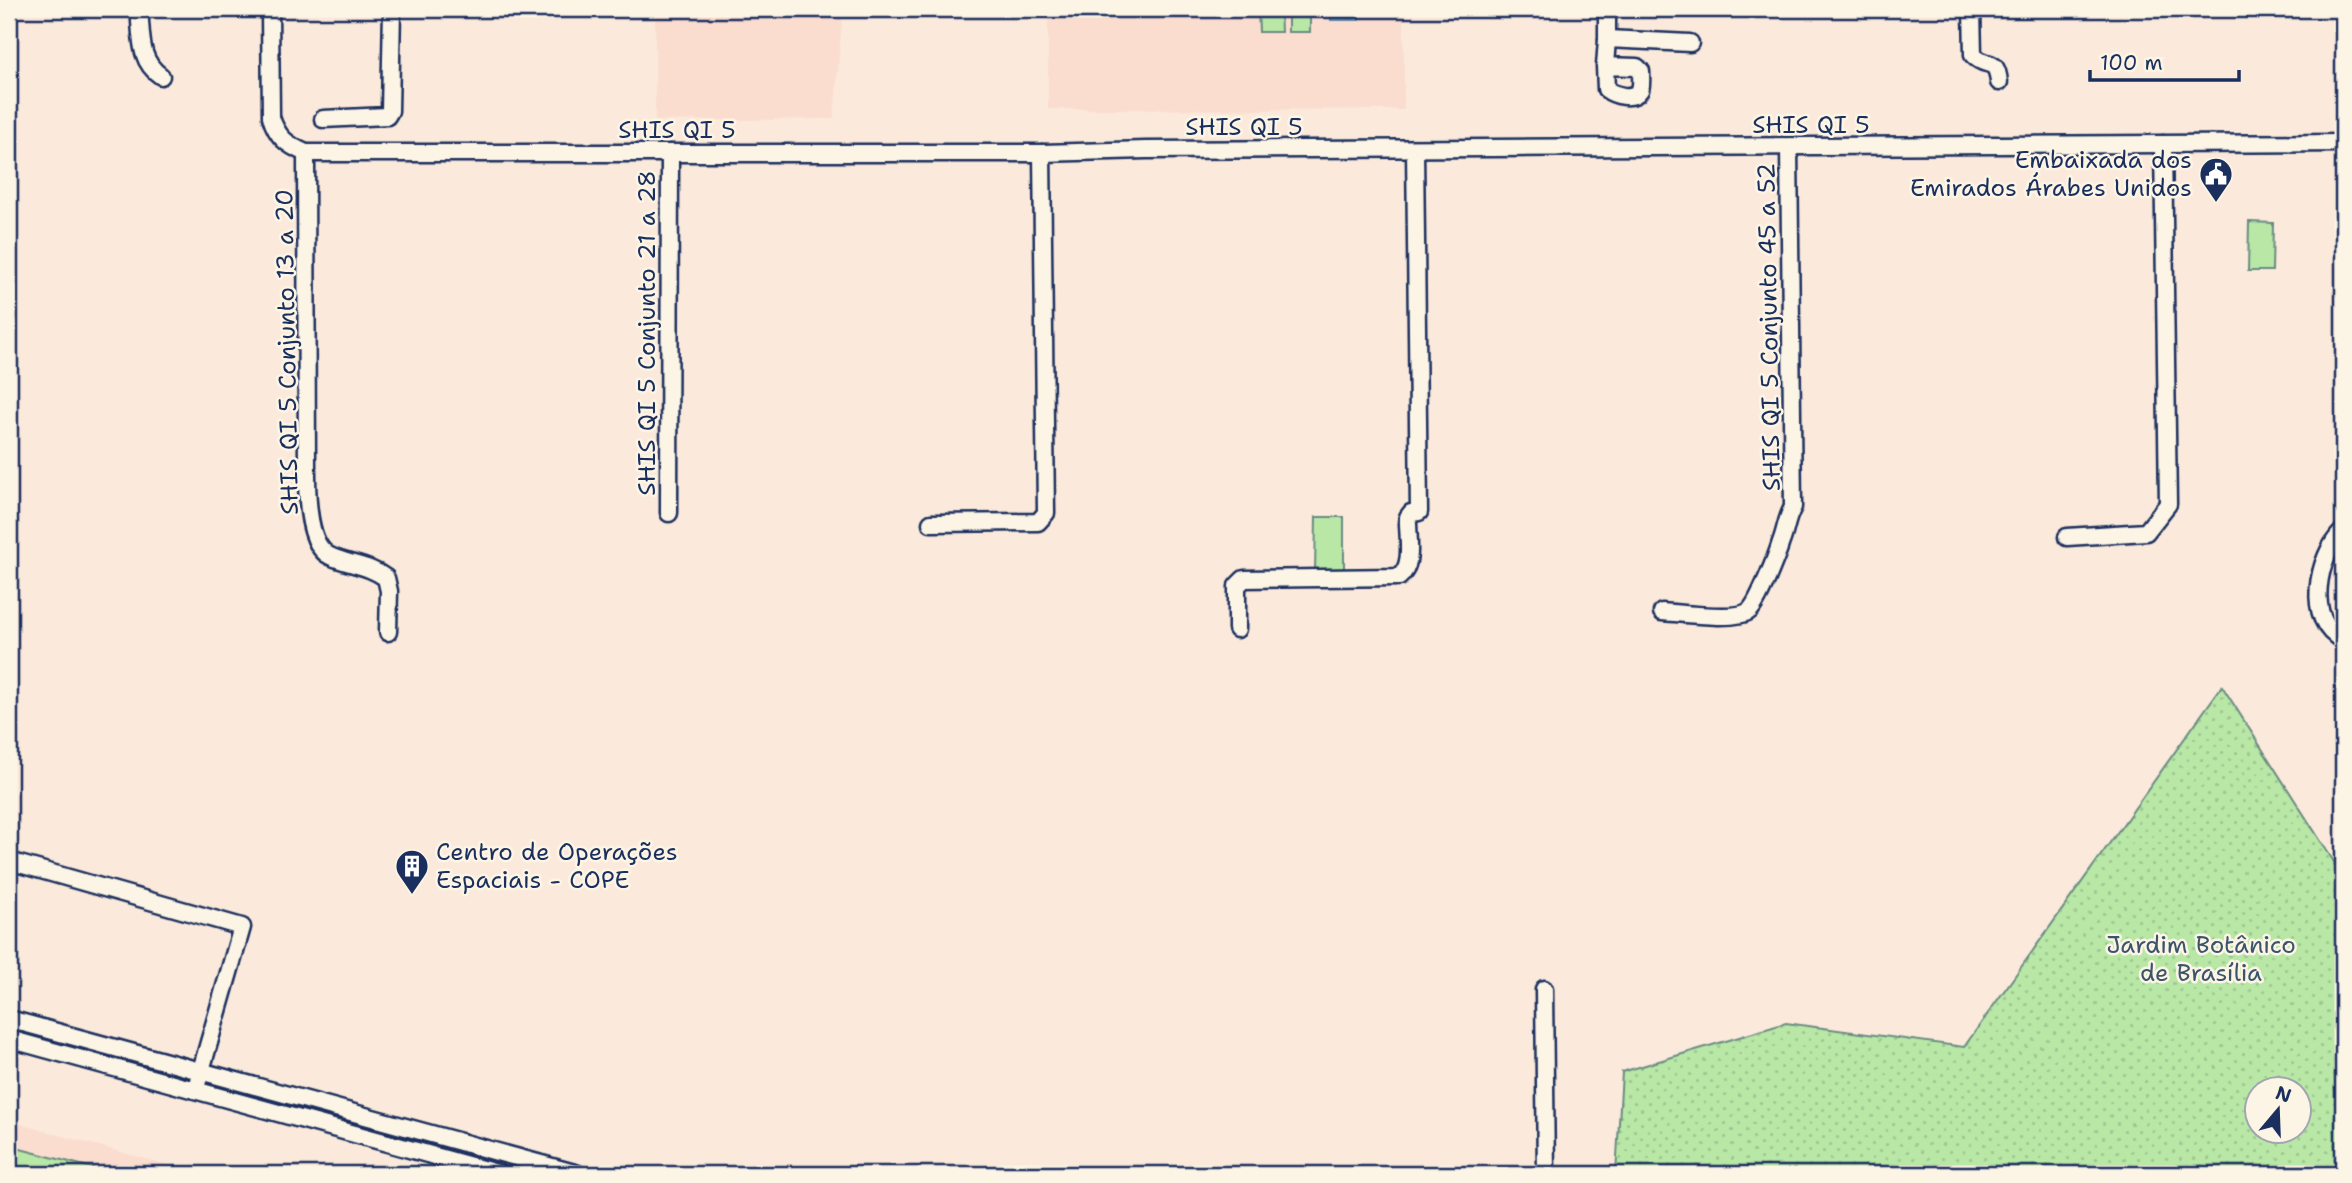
<svg xmlns="http://www.w3.org/2000/svg" width="2352" height="1183" font-family="'Shantell Sans',sans-serif">
	<style>
		.built { fill: #faddcf }
		.green { fill: #b8e7a6; stroke: #6a8b82; stroke-width: 2 }
		.park { fill: url(#park-dots); stroke: #6a8b82; stroke-width: 2; fill-rule: evenodd }
		.water { fill: url(#water-ripples); stroke: #5888ad; stroke-width: 2 }
		.lines { fill: none; stroke-linecap: round; stroke-linejoin: round }
		.minor-casing { stroke: #1b2f5e; stroke-width: 21 }
		.minor { stroke: #fcf5e5; stroke-width: 16 }
		.labels { text-anchor: middle; dominant-baseline: central; stroke-width: 5; stroke-linejoin: round; paint-order: stroke }
		.street-label { font-size: 24px; fill: #1b2f5e; stroke: #fcf5e5 }
		.poi-label { font-size: 24px; fill: #1b2f5e; stroke: #fcf5e5; text-anchor: end }
		.park-label { font-size: 24px; fill: #3a546c; stroke: #fcf5e5 }
	</style>
	<defs>
		<pattern id="park-dots" width="8" height="8" patternUnits="userSpaceOnUse" patternTransform="scale(1.75)"><rect width="8" height="8" fill="#b8e7a6"/><path d="M2 2h.1M6 6h.1" fill="none" stroke="#9ec691" stroke-width="1.8" stroke-linecap="round"/></pattern>
		<pattern id="water-ripples" width="26" height="14" patternUnits="userSpaceOnUse" patternTransform="scale(1.75)"><rect width="26" height="14" fill="#80c4e1"/><path d="M2 4q2-2 4 0t4 0M15 11q2-2 4 0t4 0" fill="none" stroke="#68a0ba"/></pattern>
	</defs>
	<rect width="100%" height="100%" fill="#fbeadb"/>
	<filter id="ink" filterUnits="userSpaceOnUse"><feTurbulence type="fractalNoise" baseFrequency=".0143" numOctaves="2"/><feDisplacementMap in="SourceGraphic" scale="14" xChannelSelector="R" yChannelSelector="G"/><feConvolveMatrix kernelMatrix="1 2 1 2 8 2 1 2 1" color-interpolation-filters="sRGB"/></filter>
	<g filter="url(#ink)">
		<g class="built">
			<polygon points="655,9 843,9 834,119 655,121"/>
			<polygon points="1048,9 1404,9 1404,110 1048,109"/>
			<polygon points="9,1121 186,1170 202,1174 9,1174"/>
		</g>
		<g class="green">
			<polygon points="1258,9 1280,9 1281,32 1259,32"/>
			<rect x="1288" y="9" width="22" height="23"/>
			<polygon points="2249,222 2273,223 2272,271 2248,271"/>
			<polygon points="1316,517 1344,517 1344,573 1315,572"/>
			<polygon points="9,1146 115,1174 9,1174"/>
		</g>
		<path class="park" d="M2222 686 2343 876V1174H1616L1622 1072 1786 1023 1964 1047ZM2258 1088H2300V1130H2258Z"/>
		<rect class="water" x="1331" y="9" width="28" height="11"/>
		<g class="lines">
			<defs>
				<g id="minor">
					<path d="M139 9C142 35 138 60 161 76"/>
					<path d="M270 9 271 117C277 137 287 145 306 153H1042L1146 150 2343 143"/>
					<polyline points="1607,9 1607,39"/>
					<path d="M1972 9 1973 55C1987 70 1996 55 1999 82"/>
					<path d="M1605 66 1606 89C1614 95 1633 101 1640 90 1642 85 1641 76 1641 71L1637 67 1605 66 1607 39 1690 43"/>
					<polyline points="323,119 387,116 390,111 392,9"/>
					<path d="M306 153 307 475C307 496 308 546 330 556 349 565 369 565 386 578L389 591 388 632"/>
					<polyline points="669,513 670,153"/>
					<polyline points="931,523 1038,522 1046,513 1042,153"/>
					<path d="M2343 531C2317 556 2304 622 2343 640"/>
					<polyline points="2067,537 2146,532 2168,504 2163,144"/>
					<path d="M1662 612C1679 613 1737 621 1749 611 1758 604 1777 555 1781 542 1786 530 1786 519 1793 507L1789 148"/>
					<path d="M1237 629V586L1244 579 1399 577C1415 565 1407 535 1408 517L1411 513 1419 512 1415 149"/>
					<polyline points="9,861 242,927 198,1081"/>
					<polyline points="1544,989 1546,1174"/>
					<polyline points="9,1019 578,1174"/>
					<polyline points="9,1039 500,1174"/>
				</g>
			</defs>
			<use href="#minor" class="minor-casing"/>
			<use href="#minor" class="minor"/>
		</g>
	</g>
	<defs>
		<symbol id="civic-pin" viewBox="-11 -11 22 30"><path d="M0 17L-7.5 6A9.5 9.5 0 1 1 7.5 6Z" fill="#1b2f5e" stroke="#fcf5e5"/><path d="M-.6-6.5H3V-4.5H.6V-3L4-1V1h2V6H-6V1h2V-1L-.6-3ZM-1.2 2.5V6h2.4V2.5Z" fill="#fff"/></symbol>
		<symbol id="building-pin" viewBox="-11 -11 22 30"><path d="M0 17L-7.5 6A9.5 9.5 0 1 1 7.5 6Z" fill="#1b2f5e" stroke="#fcf5e5"/><path d="M-4-6H4V6H1V3H-1V6H-4ZM-2.5-4.3h1.7v1.8h-1.7ZM.8-4.3h1.7v1.8H.8ZM-2.5-1h1.7V.8h-1.7ZM.8-1h1.7V.8H.8Z" fill="#fff"/></symbol>
	</defs>
	<g fill-rule="evenodd">
		<use href="#civic-pin" x="2197" y="155" width="38" height="52"/>
		<use href="#building-pin" x="393" y="847" width="38" height="52"/>
	</g>
	<g class="labels">
		<g class="street-label">
			<text x="1811" y="125">SHIS QI 5</text>
			<text x="1244" y="127">SHIS QI 5</text>
			<text x="677" y="130">SHIS QI 5</text>
			<text transform="translate(1769 327) rotate(-91)">SHIS QI 5 Conjunto 45 a 52</text>
			<text transform="translate(647 333) rotate(-90)">SHIS QI 5 Conjunto 21 a 28</text>
			<text transform="translate(287 352) rotate(-91)">SHIS QI 5 Conjunto 13 a 20</text>
		</g>
		<g class="poi-label">
			<text x="2192" y="160">Embaixada dos<tspan x="2192" dy="28">Emirados Árabes Unidos</tspan></text>
			<text x="436" y="852" text-anchor="start">Centro de Operações<tspan x="436" dy="28">Espaciais - COPE</tspan></text>
		</g>
		<g class="park-label">
			<text x="2201" y="945">Jardim Botânico<tspan x="2201" dy="28">de Brasília</tspan></text>
		</g>
	</g>
	<rect width="2352" height="1183" fill="none" stroke="#fcf5e5" stroke-width="35"/>
	<rect x="18" y="18" width="2317" height="1148" fill="none" stroke="#1b2f5e" stroke-width="2.5" filter="url(#ink)"/>
	<g transform="translate(2278 1110) rotate(19)"><circle r="33" fill="#fcf5e5" stroke="#a2a6af" stroke-width="2"/>
	<path d="M0-5L12 26L0 18L-12 26Z" fill="#1b2f5e"/>
	<text y="-10" font-size="19" font-weight="bold" text-anchor="middle" fill="#1b2f5e">N</text>
	</g>
	<path d="M2090 70v10h149v-10" fill="none" stroke="#1b2f5e" stroke-width="3.5"/>
	<text x="2100" y="70" font-size="21" fill="#1b2f5e" stroke="#fcf5e5" stroke-width="5" paint-order="stroke">100 m</text>
</svg>
